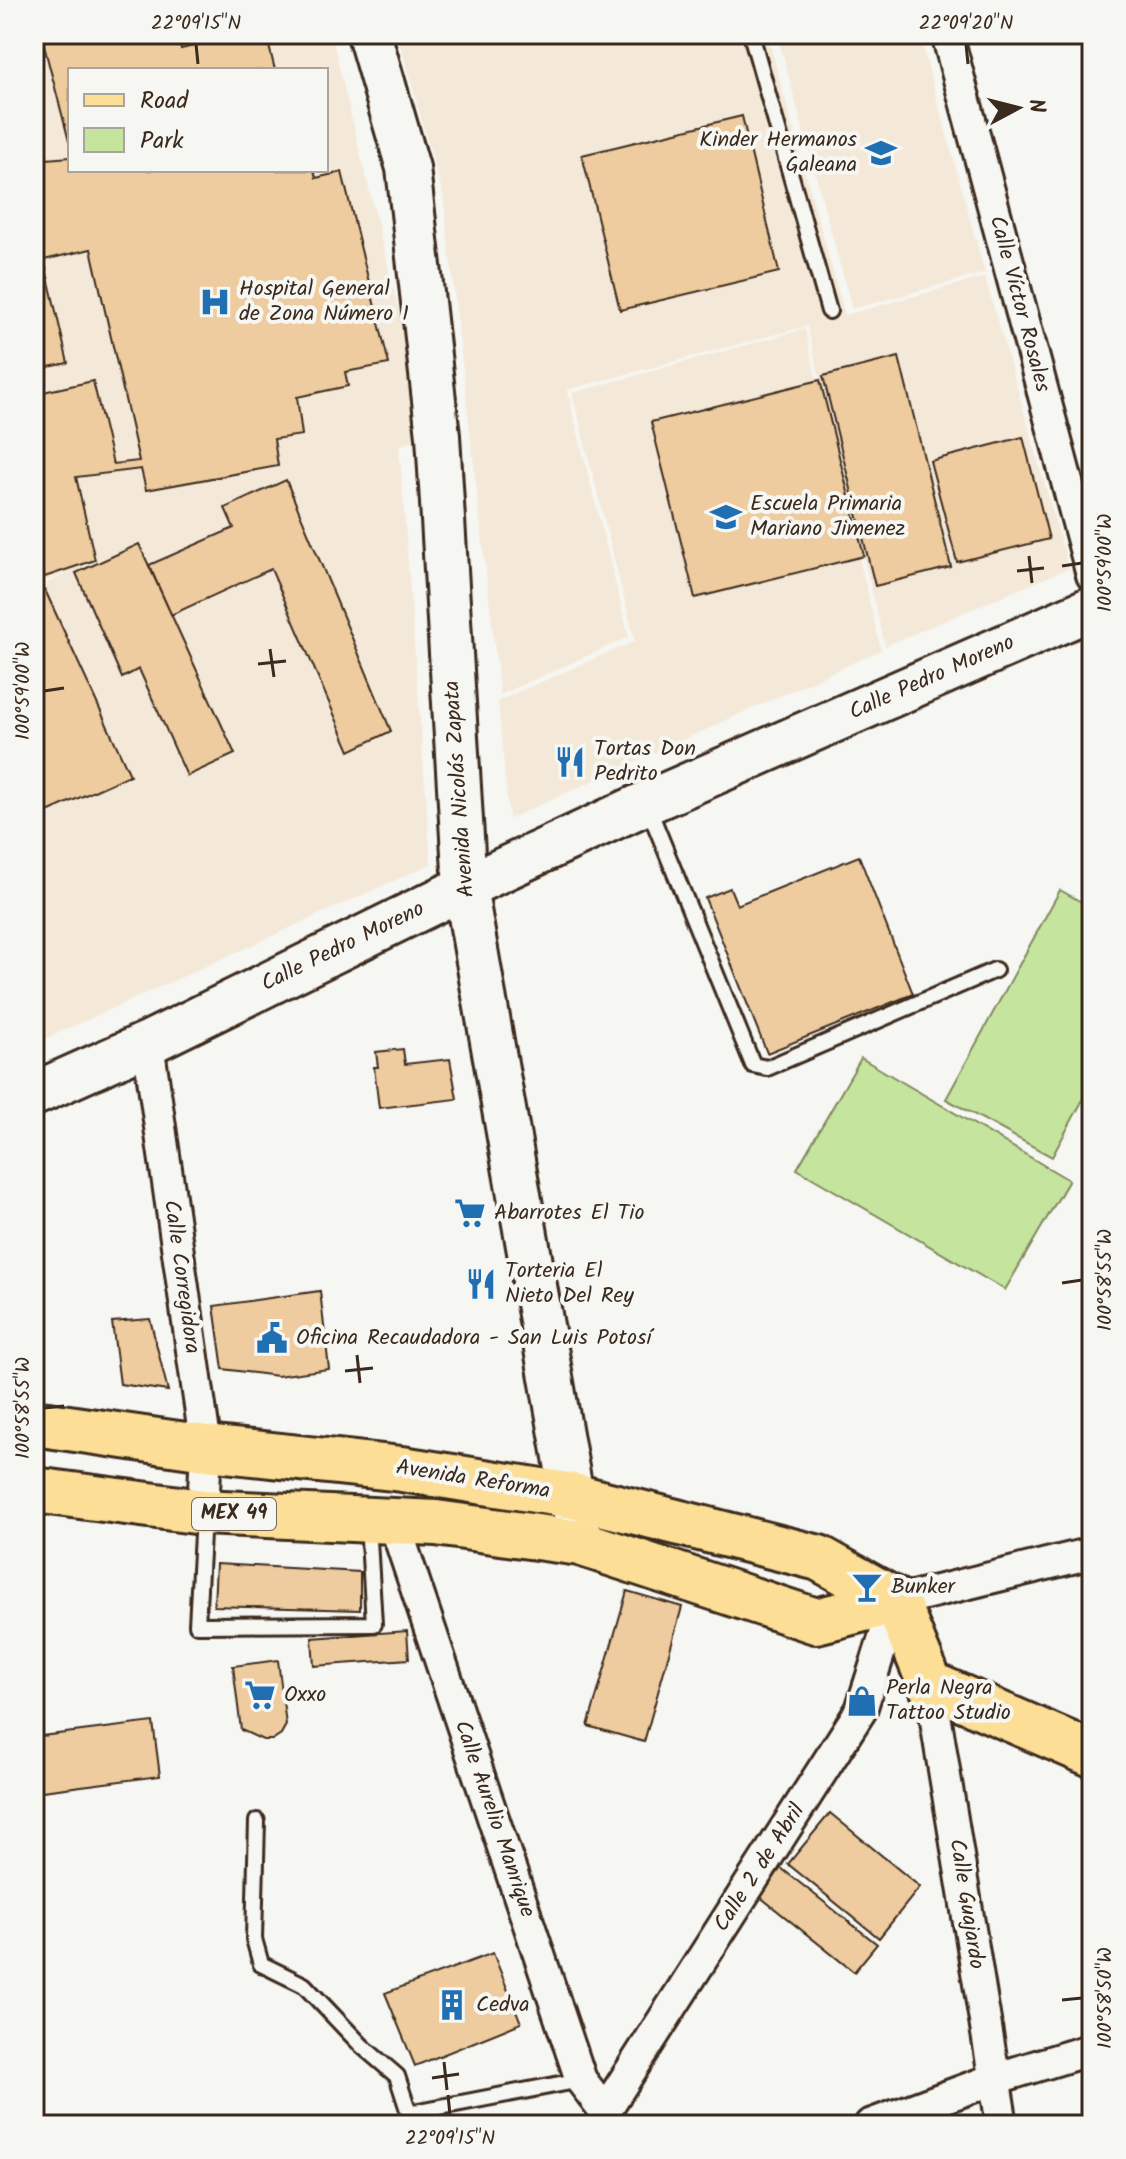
<svg xmlns="http://www.w3.org/2000/svg" width="1126" height="2159" font-family="Kalam,sans-serif">
	<style>
		.built { fill: #f4e9d9; fill-rule: evenodd }
		.green { fill: #c5e49d; stroke: #80875e; stroke-width: 2 }
		.building { fill: #eecc9f; stroke: #3b2a1e; stroke-width: 2 }
		.lines { fill: none; stroke-linecap: round; stroke-linejoin: round }
		.lane-casing { stroke: #3b2a1e; stroke-width: 20 }
		.street-casing { stroke: #3b2a1e; stroke-width: 36 }
		.secondary-casing { stroke: #3b2a1e; stroke-width: 48 }
		.primary-casing { stroke: #3b2a1e; stroke-width: 50 }
		.lane { stroke: #f6f6f2; stroke-width: 14 }
		.street { stroke: #f6f6f2; stroke-width: 30 }
		.secondary { stroke: #f6f6f2; stroke-width: 42 }
		.primary { stroke: #fcde96; stroke-width: 44 }
		.ticks { fill: none; stroke: #3b2a1e; stroke-width: 3 }
		.labels { text-anchor: middle; dominant-baseline: central; stroke-width: 8; stroke-linejoin: round; paint-order: stroke }
		.shield { fill: #f6f6f2; stroke: #73675e; stroke-width: 2 }
		.shield-label { font-size: 20px; font-weight: bold; fill: #3b2a1e }
		.poi-label { font-size: 22px; fill: #3b2a1e; stroke: #f6f6f2; text-anchor: start }
		.street-label { font-size: 22px; fill: #3b2a1e; stroke: #f6f6f2 }
		.neatline { fill: none; stroke: #3b2a1e; stroke-width: 3 }
		.ticks-label { font-size: 20px; text-anchor: middle; fill: #3b2a1e }
	</style>
	<rect width="100%" height="100%" fill="#f6f6f2"/>
	<filter id="ink" filterUnits="userSpaceOnUse"><feTurbulence type="fractalNoise" baseFrequency=".0125" numOctaves="2"/><feDisplacementMap in="SourceGraphic" scale="16" xChannelSelector="R" yChannelSelector="G"/><feConvolveMatrix kernelMatrix="1 2 1 2 8 2 1 2 1" color-interpolation-filters="sRGB"/></filter>
	<g filter="url(#ink)">
		<g class="built">
			<path d="M34 34H331L429 434 399 446 431 864 34 1044V589L73 571 34 585ZM70 70H326V170H70Z"/>
			<polygon points="397,34 767,34 845,315 985,277 1069,568 885,646 807,326 567,390 629,637 500,695 443,195"/>
			<polygon points="777,34 919,34 985,273 852,309"/>
			<polygon points="805,329 881,650 509,819 498,701 635,641 572,393"/>
		</g>
		<g class="green">
			<polygon points="1060,890 1092,908 1092,1083 1052,1157 946,1099"/>
			<polygon points="861,1058 1069,1180 1005,1290 797,1169"/>
		</g>
		<g class="building">
			<polygon points="41,34 177,34 181,49 222,39 220,34 266,34 275,70 70,70 70,145"/>
			<polygon points="742,116 779,272 620,310 582,155"/>
			<polygon points="70,157 70,170 314,170 316,178 342,172 389,364 345,372 348,386 297,397 302,435 274,439 278,466 146,490 141,469 76,477 95,560 36,580 34,568 34,394 93,381 113,464 139,461 91,249 44,260 68,363 34,370 34,160"/>
			<polygon points="899,357 951,567 875,586 823,376"/>
			<polygon points="820,380 864,556 695,598 651,422"/>
			<polygon points="1023,437 1049,539 957,562 930,461"/>
			<polygon points="286,480 391,731 350,751 271,569 171,615 149,565 234,528 225,508"/>
			<polygon points="139,544 235,754 187,776 139,669 122,678 76,573"/>
			<polygon points="45,590 130,775 34,818 34,595"/>
			<polygon points="859,856 913,994 767,1053 705,898 730,888 737,905"/>
			<polygon points="403,1049 405,1064 450,1059 457,1099 379,1108 374,1067 378,1067 376,1052"/>
			<polygon points="320,1291 329,1369 277,1376 223,1369 214,1306"/>
			<polygon points="150,1319 168,1391 120,1384 112,1322"/>
			<polygon points="216,1564 360,1572 360,1610 214,1606"/>
			<polygon points="627,1591 682,1607 644,1742 588,1726"/>
			<polygon points="407,1631 409,1659 314,1666 312,1638"/>
			<polygon points="278,1660 286,1725 281,1734 272,1740 263,1740 241,1730 233,1666"/>
			<polygon points="153,1722 160,1776 34,1792 34,1737"/>
			<polygon points="830,1813 920,1887 879,1938 788,1864"/>
			<polygon points="781,1868 877,1944 854,1972 759,1896"/>
			<polygon points="493,1953 521,2023 415,2066 385,1993"/>
		</g>
		<g class="lines">
			<defs>
				<g id="lane">
					<polyline points="751,34 829,311"/>
					<polyline points="648,807 753,1065 767,1068 995,970"/>
					<polyline points="203,1516 197,1625 374,1624 368,1523"/>
					<polyline points="257,1821 254,1939 261,1964 304,1985 362,2046 397,2076 409,2113 581,2080"/>
				</g>
				<g id="street">
					<polyline points="947,34 1092,575"/>
					<polyline points="148,1043 206,1448 203,1512"/>
					<polyline points="394,1522 581,2080 605,2111"/>
					<polyline points="930,1684 1002,2125"/>
					<polyline points="605,2125 605,2111 861,1710 896,1601 1092,1553"/>
					<polyline points="870,2125 994,2079 1092,2049"/>
				</g>
				<g id="secondary">
					<polyline points="369,34 408,168 438,436 465,887 578,1531"/>
					<polyline points="34,1094 148,1043 465,887 646,803 1092,608"/>
				</g>
				<g id="primary">
					<polyline points="34,1423 206,1448 402,1469 573,1496 819,1558 896,1601 930,1684 1092,1754"/>
					<polyline points="34,1490 203,1512 436,1523 580,1543 816,1621 896,1601"/>
				</g>
			</defs>
			<use href="#lane" class="lane-casing"/>
			<use href="#street" class="street-casing"/>
			<use href="#secondary" class="secondary-casing"/>
			<use href="#primary" class="primary-casing"/>
			<use href="#lane" class="lane"/>
			<use href="#street" class="street"/>
			<use href="#secondary" class="secondary"/>
			<use href="#primary" class="primary"/>
		</g>
	</g>
	<path class="ticks" d="M196 44 198 64M966 44 968 64M1029 556 1032 583M1062 566 1082 563M1017 571 1044 568M270 649 274 677M258 664 286 661M44 691 64 688M1062 1283 1082 1280M357 1355 360 1383M345 1371 373 1368M44 1408 64 1406M1062 2000 1082 1998M444 2062 447 2090M432 2078 459 2074M448 2095 450 2115"/>
	<defs>
		<symbol id="school-bare" viewBox="-9 -9 18 18"><path d="M0-5L7-2L0 1L-7-2ZM-4 1L0 2.5L4 1V4Q0 6-4 4Z" fill="#1f6fb2" stroke="#f6f6f2" stroke-width="2.5" paint-order="stroke"/></symbol>
		<symbol id="hospital-bare" viewBox="-9 -9 18 18"><path d="M-5-5h3v3.5h4V-5h3V5h-3V1.5h-4V5h-3Z" fill="#1f6fb2" stroke="#f6f6f2" stroke-width="2.5" paint-order="stroke"/></symbol>
		<symbol id="restaurant-bare" viewBox="-9 -9 18 18"><path d="M-5-6h1v4h1v-4h1v4h1v-4h1v5L-1.5 .5V6h-2V.5L-5-1ZM5-6V6H3V1.5H1.5Q1.5-4 5-6Z" fill="#1f6fb2" stroke="#f6f6f2" stroke-width="2.5" paint-order="stroke"/></symbol>
		<symbol id="supermarket-bare" viewBox="-9 -9 18 18"><path d="M-6-5.5h2.5l.6 2H6L4.5 2H-2.5L-4.4-4H-6ZM-1.5 3.2a1.3 1.3 0 1 0 .1 0ZM3 3.2a1.3 1.3 0 1 0 .1 0Z" fill="#1f6fb2" stroke="#f6f6f2" stroke-width="2.5" paint-order="stroke"/></symbol>
		<symbol id="civic-bare" viewBox="-9 -9 18 18"><path d="M-.6-6.5H3V-4.5H.6V-3L4-1V1h2V6H-6V1h2V-1L-.6-3ZM-1.2 2.5V6h2.4V2.5Z" fill="#1f6fb2" stroke="#f6f6f2" stroke-width="2.5" paint-order="stroke"/></symbol>
		<symbol id="bar-bare" viewBox="-9 -9 18 18"><path d="M-6-5H6L.8 .8V4.5H3.5V6h-7V4.5H-.8V.8Z" fill="#1f6fb2" stroke="#f6f6f2" stroke-width="2.5" paint-order="stroke"/></symbol>
		<symbol id="shop-bare" viewBox="-9 -9 18 18"><path d="M-5-2.5h2.3a2.7 3.5 0 0 1 5.4 0H5L5.5 6h-11ZM-1.5-2.5h3a1.5 2.3 0 0 0-3 0Z" fill="#1f6fb2" stroke="#f6f6f2" stroke-width="2.5" paint-order="stroke"/></symbol>
		<symbol id="building-bare" viewBox="-9 -9 18 18"><path d="M-4-6H4V6H1V3H-1V6H-4ZM-2.5-4.3h1.7v1.8h-1.7ZM.8-4.3h1.7v1.8H.8ZM-2.5-1h1.7V.8h-1.7ZM.8-1h1.7V.8H.8Z" fill="#1f6fb2" stroke="#f6f6f2" stroke-width="2.5" paint-order="stroke"/></symbol>
	</defs>
	<g fill-rule="evenodd">
		<use href="#school-bare" x="859" y="131" width="44" height="44"/>
		<use href="#hospital-bare" x="193" y="280" width="44" height="44"/>
		<use href="#school-bare" x="704" y="495" width="44" height="44"/>
		<use href="#restaurant-bare" x="548" y="740" width="44" height="44"/>
		<use href="#supermarket-bare" x="448" y="1191" width="44" height="44"/>
		<use href="#restaurant-bare" x="459" y="1262" width="44" height="44"/>
		<use href="#civic-bare" x="250" y="1316" width="44" height="44"/>
		<use href="#bar-bare" x="845" y="1565" width="44" height="44"/>
		<use href="#supermarket-bare" x="238" y="1673" width="44" height="44"/>
		<use href="#shop-bare" x="840" y="1679" width="44" height="44"/>
		<use href="#building-bare" x="430" y="1983" width="44" height="44"/>
	</g>
	<g class="labels">
		<rect class="shield" x="192" y="1498" width="84" height="32" rx="6"/>
		<g class="shield-label">
			<text x="234" y="1514">MEX 49</text>
		</g>
		<g class="poi-label">
			<text x="857" y="140" text-anchor="end">Kinder Hermanos<tspan x="857" dy="25">Galeana</tspan></text>
			<text x="239" y="289">Hospital General<tspan x="239" dy="25">de Zona Número 1</tspan></text>
			<text x="750" y="504">Escuela Primaria<tspan x="750" dy="25">Mariano Jimenez</tspan></text>
			<text x="594" y="749">Tortas Don<tspan x="594" dy="25">Pedrito</tspan></text>
			<text x="494" y="1213">Abarrotes El Tio</text>
			<text x="505" y="1271">Torteria El<tspan x="505" dy="25">Nieto Del Rey</tspan></text>
			<text x="296" y="1338">Oficina Recaudadora - San Luis Potosí</text>
			<text x="891" y="1587">Bunker</text>
			<text x="886" y="1688">Perla Negra<tspan x="886" dy="25">Tattoo Studio</tspan></text>
			<text x="284" y="1695">Oxxo</text>
			<text x="476" y="2005">Cedva</text>
		</g>
		<g class="street-label">
			<text transform="translate(1019 304) rotate(75)">Calle Víctor Rosales</text>
			<text transform="translate(932 678) rotate(-24)">Calle Pedro Moreno</text>
			<text transform="translate(460 789) rotate(-94)">Avenida Nicolás Zapata</text>
			<text transform="translate(343 947) rotate(-26)">Calle Pedro Moreno</text>
			<text transform="translate(181 1277) rotate(82)">Calle Corregidora</text>
			<text transform="translate(473 1480) rotate(9)">Avenida Reforma</text>
			<text transform="translate(494 1819) rotate(71)">Calle Aurelio Manrique</text>
			<text transform="translate(760 1868) rotate(-57)">Calle 2 de Abril</text>
			<text transform="translate(966 1904) rotate(81)">Calle Guajardo</text>
		</g>
	</g>
	<rect width="1126" height="2159" fill="none" stroke="#f6f6f2" stroke-width="88"/>
	<rect x="68" y="68" width="260" height="104" fill="#f6f6f2" stroke="#aba49d" stroke-width="2"/>
	<rect x="84" y="94" width="40" height="12" fill="#fcde96" stroke="#aba49d" stroke-width="2"/>
	<text x="140" y="108" font-size="24" fill="#3b2a1e">Road</text>
	<rect x="84" y="128" width="40" height="24" fill="#c5e49d" stroke="#aba49d" stroke-width="2"/>
	<text x="140" y="148" font-size="24" fill="#3b2a1e">Park</text>
	<g transform="translate(1018 108) rotate(83)" stroke="#f6f6f2" stroke-width="6" paint-order="stroke">
	<path d="M0-6L14 30L0 20L-14 30Z" fill="#3b2a1e"/>
	<text y="-12" font-size="22" font-weight="bold" text-anchor="middle" fill="#3b2a1e">N</text>
	</g>
	<rect x="44" y="44" width="1038" height="2071" class="neatline"/>
	<g class="ticks-label">
		<text x="196" y="29">22°09'15"N</text>
		<text x="966" y="29">22°09'20"N</text>
		<text transform="translate(1104 563) rotate(-90)" y="7">100°59'00"W</text>
		<text transform="translate(22 691) rotate(-90)" y="7">100°59'00"W</text>
		<text transform="translate(1104 1280) rotate(-90)" y="7">100°58'55"W</text>
		<text transform="translate(22 1408) rotate(-90)" y="7">100°58'55"W</text>
		<text transform="translate(1104 1998) rotate(-90)" y="7">100°58'50"W</text>
		<text x="450" y="2144">22°09'15"N</text>
	</g>
</svg>
